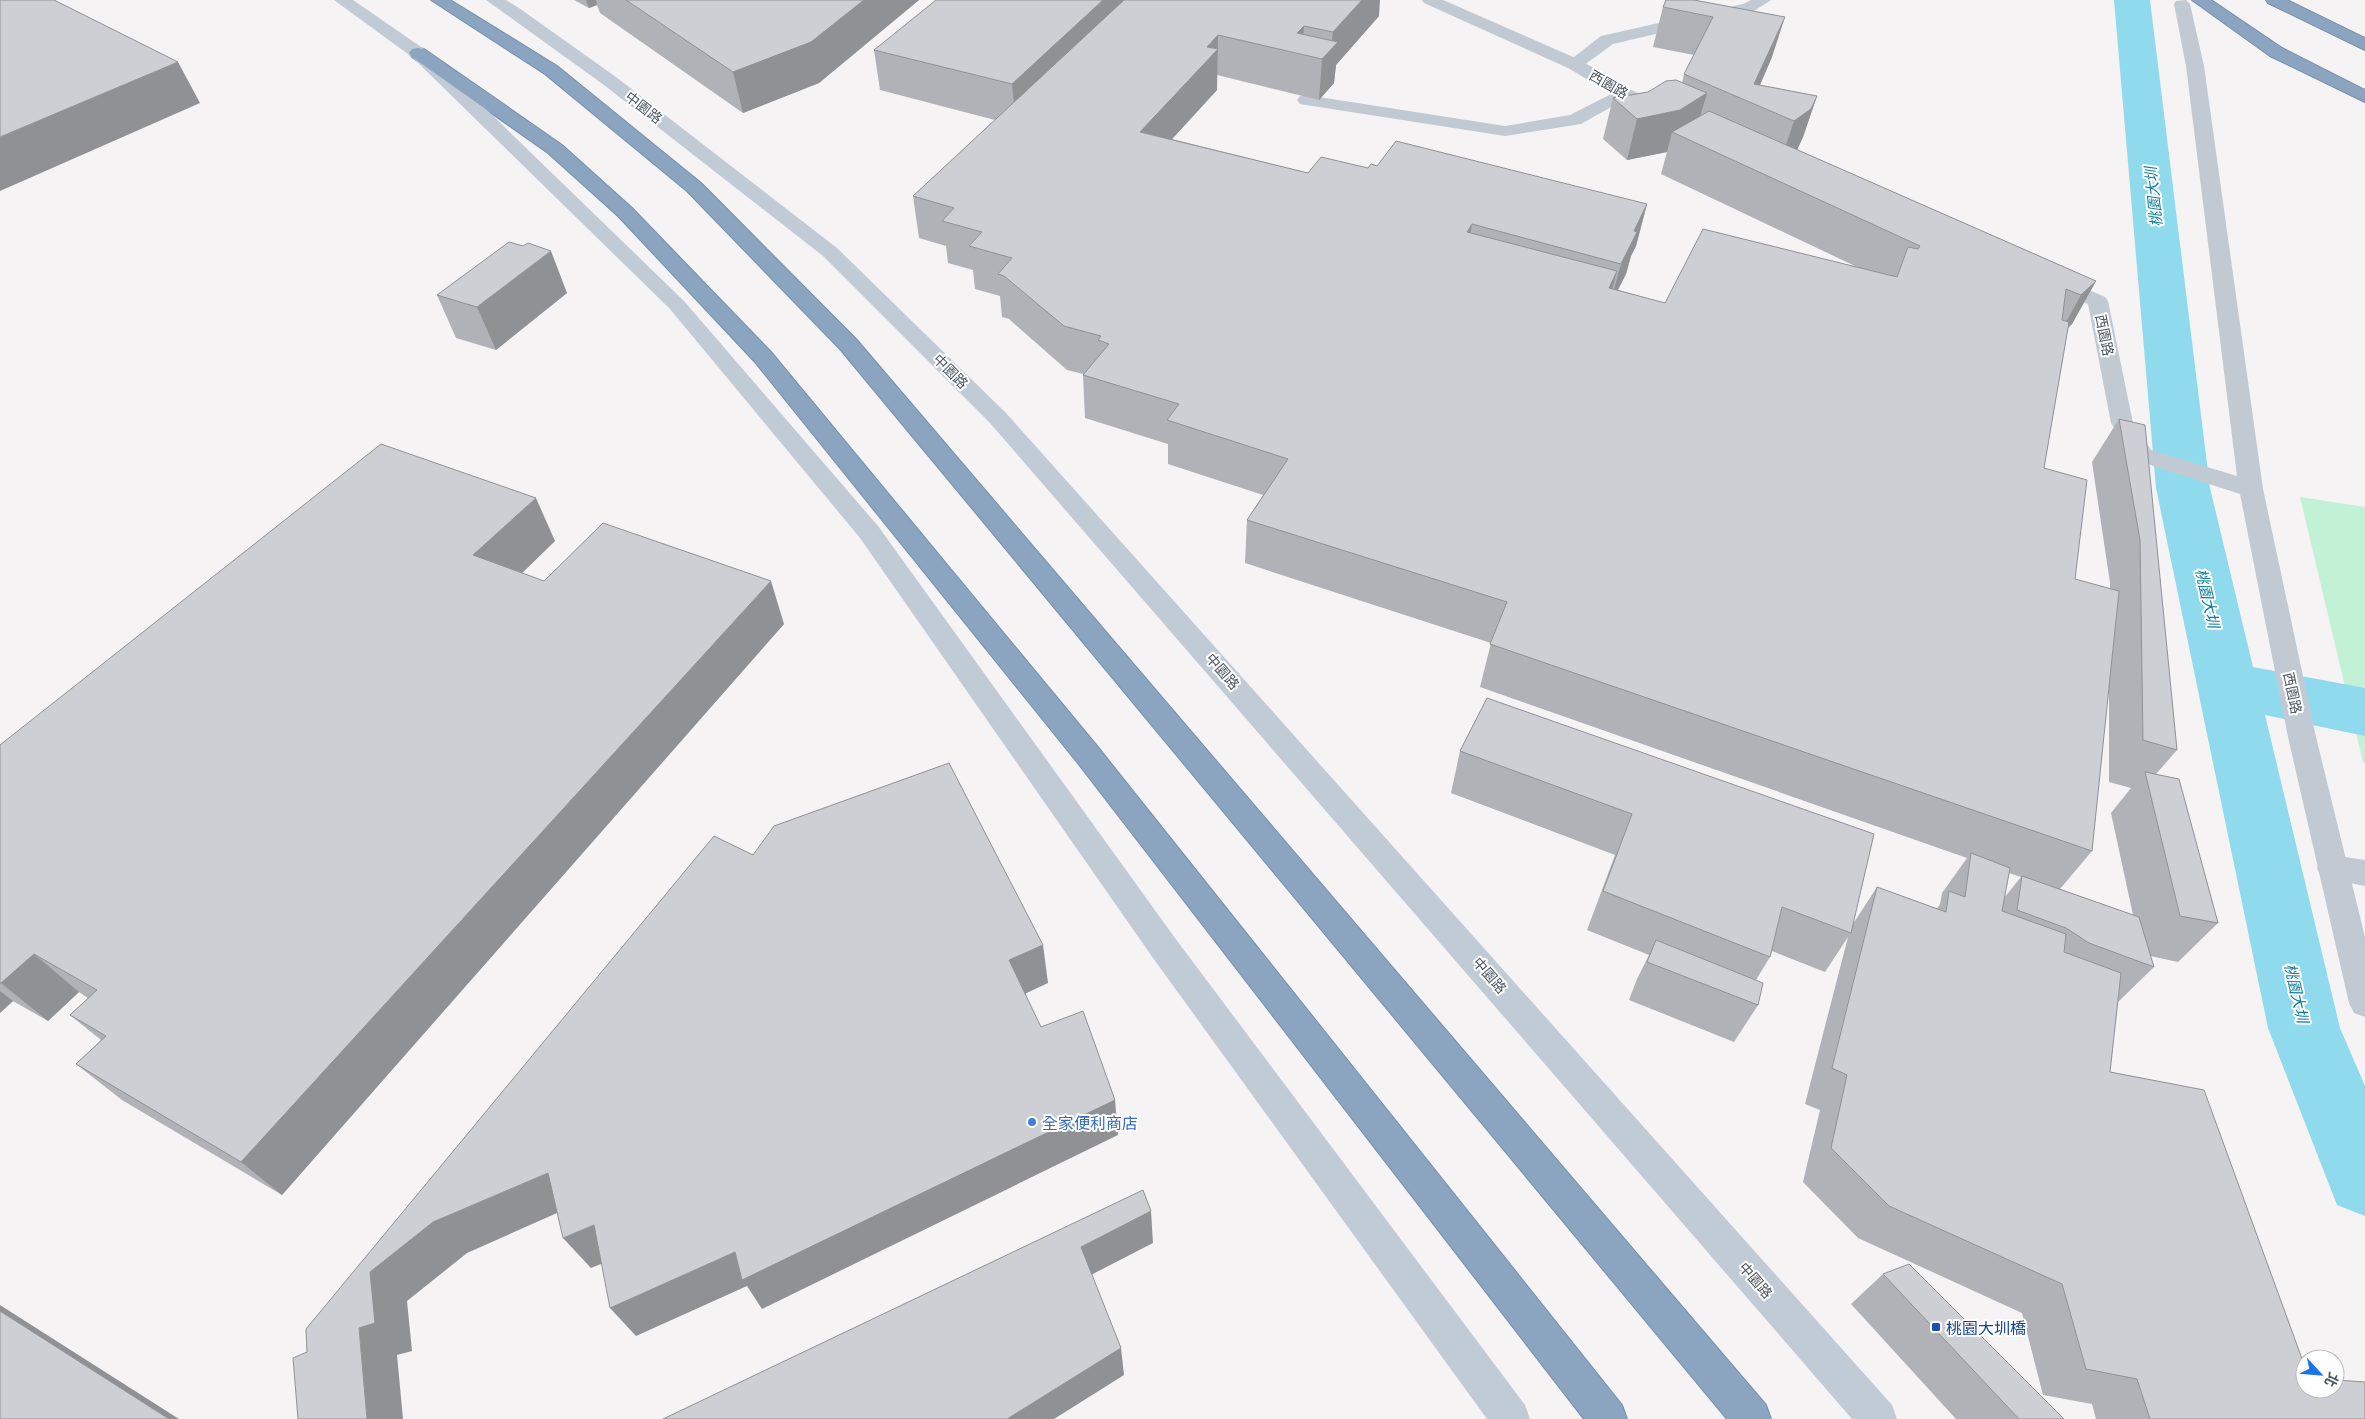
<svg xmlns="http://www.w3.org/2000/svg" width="2365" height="1419" font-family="Commissioner,'Noto Sans TC',sans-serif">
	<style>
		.green { fill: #c3f1d5 }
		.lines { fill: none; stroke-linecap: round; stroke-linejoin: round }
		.canal { fill: #90daee; fill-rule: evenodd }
		.highway-casing { stroke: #7690ad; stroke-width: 2 }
		.lane { fill: #c1cad2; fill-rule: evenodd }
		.street { fill: #c1cad2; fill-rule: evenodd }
		.secondary { fill: #c1cbd6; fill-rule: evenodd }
		.highway { fill: #8ba5c1; fill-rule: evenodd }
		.wall { fill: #b0b2b7; fill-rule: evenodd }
		.shaded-wall { fill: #909195 }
		.building { fill: #cdcfd5; stroke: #909195 }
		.shop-dot { fill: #3f7fe0; stroke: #fff; stroke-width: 2 }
		.transit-dot { fill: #1a4fb4; stroke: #fff; stroke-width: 2 }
		.labels { text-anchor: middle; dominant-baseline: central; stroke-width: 4; stroke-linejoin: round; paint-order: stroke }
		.street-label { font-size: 14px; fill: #4a5661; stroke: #fff }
		.water-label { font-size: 15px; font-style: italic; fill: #0c7c9b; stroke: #fff }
		.near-shop-label { font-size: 16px; fill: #366cbe; stroke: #fff; text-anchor: start }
		.near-transit-label { font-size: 16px; fill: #164399; stroke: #fff; text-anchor: start }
	</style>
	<rect width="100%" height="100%" fill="#f5f3f3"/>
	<polygon class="green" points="2300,497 2365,507 2365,763 2363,762"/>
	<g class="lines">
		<polygon class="canal" points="2114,0 2150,0 2210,488 2253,667 2365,688 2365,736 2265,715 2340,1028 2365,1086 2365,1216 2337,1205 2268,1028 2156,488"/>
		<defs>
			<g id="highway">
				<polygon points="431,0 450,0 557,66 701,183 856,339 1766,1405 1771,1419 1727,1419 840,349 687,191 545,74"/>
				<polygon points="2192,0 2211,0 2282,48 2365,90 2365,102 2270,56"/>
				<polygon points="2266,0 2287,0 2365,38 2365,50 2268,3"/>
				<polygon points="418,48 424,49 562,145 632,208 771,352 1097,746 1622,1405 1627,1419 1584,1419 1077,762 755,362 618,216 548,153 412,57 409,53 412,49"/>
			</g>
		</defs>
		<use href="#highway" class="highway-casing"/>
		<g class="lane">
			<polygon points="1751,0 1771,0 1754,11 1613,44 1580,68 1568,68 1565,64 1601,36 1743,4"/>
			<polygon points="1623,88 1629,89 1632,93 1629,97 1581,124 1505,136 1306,105 1300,104 1297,100 1300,96 1306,95 1505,126 1570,115"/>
			<polygon points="2332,855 2365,860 2365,886 2321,877 2317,868 2321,859"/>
		</g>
		<g class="street">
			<polygon points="1422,0 1443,0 1580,60 1629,89 1667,106 1670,110 1667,114 1655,114 1617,97 1568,68 1424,3"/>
			<polygon points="2186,0 2190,4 2204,66 2263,489 2316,737 2365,937 2365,1017 2354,1013 2349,1003 2288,737 2240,494 2135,460 2111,423 2088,304 2046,285 2043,281 2046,277 2053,275 2060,277 2105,297 2108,301 2133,423 2151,450 2237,476 2186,66 2174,4 2176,1"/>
		</g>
		<g class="secondary">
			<polygon points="334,0 353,0 424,49 684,301 878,526 1175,938 1525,1405 1530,1419 1487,1419 1153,958 860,538 670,309 412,57"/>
			<polygon points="486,0 506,0 519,8 616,77 837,248 1006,413 1892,1405 1897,1419 1852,1419 990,423 823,256 604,85"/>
		</g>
		<use href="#highway" class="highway"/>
	</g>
	<g class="wall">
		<polygon points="574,0 919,0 819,83 743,113 600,13 597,5 589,8"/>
		<path d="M1694 0 1772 57 1760 85 1817 96 1803 137 1797 150 2096 281 2072 324 2067 329 2044 468 2075 579 2110 589V583L2092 462 2119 419 2177 750 2156 774 2218 923 2178 962 2150 956 2154 967 2117 1003 2110 1072 2305 1389 2365 1419H2096L2092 1404 2043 1395 2022 1313 1858 1238 1803 1182 1820 1110 1805 1104 1848 937 1825 972 1772 951 1770 957 1756 980 1758 1005 1734 1042 1629 1000 1637 979 1649 955 1587 930 1615 855 1451 793 1460 751 1487 698 1853 924 1877 887 1937 909 1940 904 1942 893 1967 858 1480 687 1491 643 1245 563 1247 520 1263 495 1168 464V444L1085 418 1083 375V374L1067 370 1009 319 1002 317 1000 296 975 289 973 270 948 263 946 246 919 238 913 196 995 120 880 90 874 50 1379 16 1336 65 1334 83 1319 100 1217 75V90L1172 139 1308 173 1368 168 1377 166 1647 204 1636 246 1631 256 1626 274 1618 290 1665 303 1857 267 1661 174 1667 152 1627 160 1603 139 1613 98 1648 92 1682 83 1684 74 1694 55 1653 47 1663 7ZM2109 686V782L2131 788 2111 813 2133 915 2060 889 2092 851ZM2009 873 2021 877 2004 898Z"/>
		<polygon points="567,293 496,350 456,338 437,295"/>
		<polygon points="555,541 522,573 544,581 784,624 282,1195 122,1100 76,1064 101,1040 70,1015 88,998 79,992 48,1021 13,1001 0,1013 0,745"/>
		<polygon points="1883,1274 2064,1419 1956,1419 1851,1304"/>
	</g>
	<g class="shaded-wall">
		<polygon points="586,0 596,0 597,5 589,8"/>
		<polygon points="864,0 919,0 819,83 743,113 733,72"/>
		<polygon points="1103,0 1146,0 1016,125 1012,84"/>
		<polygon points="1362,0 1380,0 1379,16 1336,65 1334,83 1319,100 1322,59 1331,49 1333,32"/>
		<polygon points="1785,17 1772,57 1752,103 1754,84"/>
		<polygon points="1304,26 1302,54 1297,33"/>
		<polygon points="1218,35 1217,90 1141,173 1140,132 1207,47"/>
		<polygon points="178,62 200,103 0,191 0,137"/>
		<polygon points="1707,93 1695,134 1672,132 1667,152 1627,160 1637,119"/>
		<polygon points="1817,96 1803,137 1797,150 1780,163 1794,121"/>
		<polygon points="1647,204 1636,246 1631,256 1626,274 1609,307 1621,264 1634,231"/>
		<polygon points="1472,224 1465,267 1467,232"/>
		<polygon points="551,251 567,293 496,350 477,307"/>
		<polygon points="1617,271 1606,314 1609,288"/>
		<polygon points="2096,281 2072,324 2057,338 2081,295"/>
		<polygon points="536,498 555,541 496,598 473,555"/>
		<polygon points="771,581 784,624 282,1195 241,1162"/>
		<polygon points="1043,945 1048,983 1016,998 1009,960"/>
		<polygon points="34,954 79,992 48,1021 1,983"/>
		<polygon points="0,991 13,1001 0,1013"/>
		<polygon points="1115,1100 1118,1135 762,1309 747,1286 636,1336 610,1308 735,1252"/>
		<polygon points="548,1173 575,1205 467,1253 407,1301 412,1351 397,1355 403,1419 367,1419 359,1328 370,1272 433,1222"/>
		<polygon points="1151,1211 1153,1243 1085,1278 1081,1247"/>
		<polygon points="594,1225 620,1256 591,1268 563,1238"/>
		<polygon points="0,1305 179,1419 169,1419 0,1311"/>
		<polygon points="1121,1348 1124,1375 1054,1419 1007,1419"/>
	</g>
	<g class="building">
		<polygon points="0,0 54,0 178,62 0,137"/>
		<polygon points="626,0 864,0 811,42 733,72"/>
		<polygon points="936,0 1103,0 1012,84 874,50"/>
		<polygon points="1124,0 1362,0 1333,32 1304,26 1297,33 1338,42 1322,59 1218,35 1207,47 1218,49 1140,132 1308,173 1321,157 1368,168 1371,164 1377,166 1396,141 1647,204 1634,231 1637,232 1621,264 1472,224 1467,232 1617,271 1609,288 1665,303 1703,229 1897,277 1908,247 1918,249 1920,246 1672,132 1709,111 2096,281 2081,295 2066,289 2062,320 2069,322 2044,468 2087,480 2075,579 2119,591 2092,851 1490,644 1507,602 1247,520 1288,459 1167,420 1179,404 1083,375 1109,344 1098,340 1101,336 1064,326 1004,276 998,274 1012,258 969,246 982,232 942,221 954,208 913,196"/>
		<polygon points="1666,0 1694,0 1785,17 1754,84 1817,96 1811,109 1794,121 1684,74 1713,17 1663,7"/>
		<polygon points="1676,80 1707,93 1680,110 1637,119 1613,98 1648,92 1666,81"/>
		<polygon points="509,242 523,246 528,243 551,251 477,307 437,295"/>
		<polygon points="2119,419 2145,425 2177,750 2143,740 2140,540"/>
		<polygon points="381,444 536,498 473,555 544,581 603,523 771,581 241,1162 76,1064 106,1036 70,1015 97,990 34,954 1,983 0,983 0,745"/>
		<polygon points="1487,698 1874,834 1851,933 1782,907 1770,957 1603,891 1632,814 1460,751"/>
		<polygon points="949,763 1043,945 1009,960 1041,1027 1083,1011 1115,1100 742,1280 735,1252 610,1308 594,1225 563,1238 548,1173 433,1222 370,1272 375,1323 359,1328 367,1419 298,1419 293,1358 307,1352 306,1329 714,836 753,855 774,826"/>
		<polygon points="2145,772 2179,779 2218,923 2180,916"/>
		<polygon points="1971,853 2010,868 2002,911 2066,934 2064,952 2121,973 2110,1072 2204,1090 2305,1367 2305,1389 2335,1389 2335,1380 2365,1382 2365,1419 2150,1419 2137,1379 2086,1369 2062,1284 1889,1206 1831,1148 1847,1075 1832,1068 1877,887 1946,912 1949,891 1965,897"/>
		<polygon points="2022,876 2139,917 2154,967 2089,943 2066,928 2017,910"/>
		<polygon points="1656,940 1763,983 1758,1005 1647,962"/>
		<polygon points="1143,1190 1151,1211 1081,1247 1121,1348 1007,1419 663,1419"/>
		<polygon points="1909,1264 2064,1419 2019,1419 1883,1274"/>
		<polygon points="0,1311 169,1419 0,1419"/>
	</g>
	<circle class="shop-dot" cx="1032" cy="1122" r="5"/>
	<rect class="transit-dot" x="1931" y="1322" width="10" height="10" rx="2.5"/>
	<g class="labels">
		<g class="street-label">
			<text transform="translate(1609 84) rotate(30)">西園路</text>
			<text transform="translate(644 107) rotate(38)">中園路</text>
			<text transform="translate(2105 335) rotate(79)">西園路</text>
			<text transform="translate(951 371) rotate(45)">中園路</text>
			<text transform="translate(1223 671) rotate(49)">中園路</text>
			<text transform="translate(2293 693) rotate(78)">西園路</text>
			<text transform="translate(1490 975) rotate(49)">中園路</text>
			<text transform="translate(1756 1280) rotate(49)">中園路</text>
		</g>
		<g class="water-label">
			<text transform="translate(2153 197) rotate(-96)">桃園大圳</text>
			<text transform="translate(2208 598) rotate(77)">桃園大圳</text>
			<text transform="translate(2297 993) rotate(77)">桃園大圳</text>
		</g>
		<g class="near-shop-label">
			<text x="1042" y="1122">全家便利商店</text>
		</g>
		<g class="near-transit-label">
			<text x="1946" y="1327">桃園大圳橋</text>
		</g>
	</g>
	<g transform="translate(2320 1374) rotate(116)"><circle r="24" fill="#ffffff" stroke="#b7bbc0"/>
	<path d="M0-4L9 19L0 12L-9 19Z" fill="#1a73e8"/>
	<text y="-8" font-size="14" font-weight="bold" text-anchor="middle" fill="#4a5661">北</text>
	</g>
</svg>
